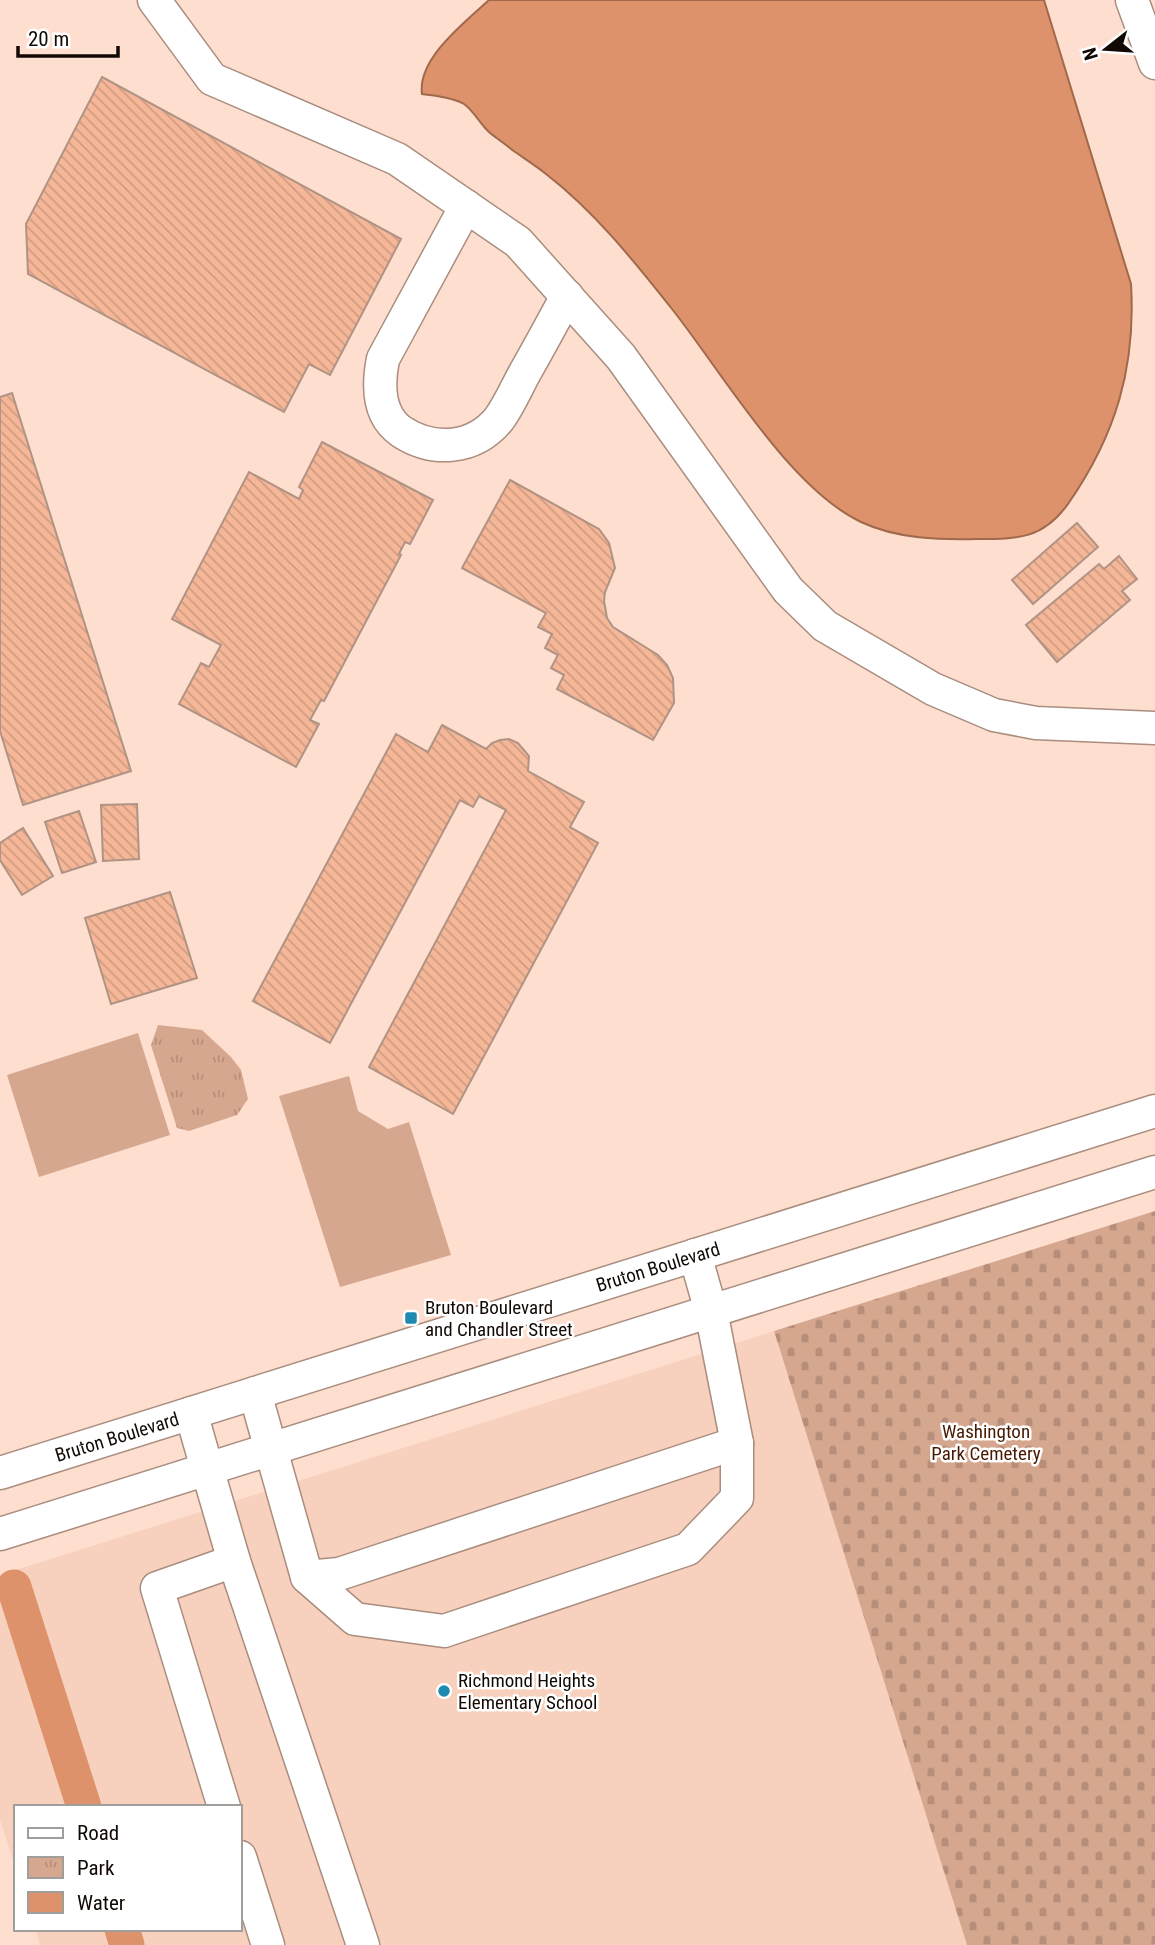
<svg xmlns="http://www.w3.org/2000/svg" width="1155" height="1945" font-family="'Roboto Condensed',sans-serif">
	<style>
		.built { fill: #f7d1bd }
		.cemetery { fill: url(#cemetery-stones) }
		.park { fill: url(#park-tufts) }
		.garden { fill: #d6a78f }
		.water { fill: #dd926b; stroke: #a0694c; stroke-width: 2 }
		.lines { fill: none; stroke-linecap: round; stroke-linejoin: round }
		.canal { stroke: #dd926b; stroke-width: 35 }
		.building { fill: url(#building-back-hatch); stroke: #b09385; stroke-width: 2 }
		.minor-casing { stroke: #a98d7e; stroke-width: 35 }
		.minor { stroke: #fff; stroke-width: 32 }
		.poi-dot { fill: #1e8ab1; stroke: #fff; stroke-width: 2.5 }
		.labels { text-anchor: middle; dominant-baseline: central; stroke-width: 5; stroke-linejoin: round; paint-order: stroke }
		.street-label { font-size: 19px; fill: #120905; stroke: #fff }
		.poi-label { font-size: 19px; fill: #120905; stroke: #fff; text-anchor: start }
		.park-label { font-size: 19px; fill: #471900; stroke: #fff }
	</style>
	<defs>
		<pattern id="cemetery-stones" width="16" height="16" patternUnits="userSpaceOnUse" patternTransform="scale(1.75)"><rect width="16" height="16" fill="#d6a78f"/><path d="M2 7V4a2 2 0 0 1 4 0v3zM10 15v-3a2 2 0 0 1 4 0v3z" fill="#b78e7a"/></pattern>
		<pattern id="park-tufts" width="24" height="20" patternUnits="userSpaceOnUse" patternTransform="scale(1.75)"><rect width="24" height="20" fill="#d6a78f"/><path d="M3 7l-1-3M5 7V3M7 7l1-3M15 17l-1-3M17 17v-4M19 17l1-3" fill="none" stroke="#b78e7a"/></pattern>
		<pattern id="building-back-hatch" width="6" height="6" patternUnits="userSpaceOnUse" patternTransform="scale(1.75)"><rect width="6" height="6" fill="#f5b797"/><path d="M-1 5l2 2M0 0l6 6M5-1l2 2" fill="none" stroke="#d19c81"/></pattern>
	</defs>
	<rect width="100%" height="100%" fill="#fedecf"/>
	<polygon class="built" points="774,1331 967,1945 40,1945 35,1929 240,1929 240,1807 16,1807 16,1869 0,1820 0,1575"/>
	<polygon class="cemetery" points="1155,1211 1155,1945 967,1945 774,1331"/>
	<polygon class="park" points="158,1025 202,1030 231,1057 241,1070 248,1099 237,1115 189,1131 177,1128 151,1045"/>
	<g class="garden">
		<polygon points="138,1033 170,1135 39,1177 7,1075"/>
		<polygon points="349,1076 358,1111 388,1129 409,1122 451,1255 340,1287 279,1096"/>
	</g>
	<path class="water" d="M489 0H1044L1131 284C1136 367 1116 435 1068 504 1043 539 1018 539 978 539 940 540 897 539 861 522 789 488 722 372 672 309 634 261 594 211 546 174 535 165 522 157 511 149 504 143 496 138 489 132 480 124 474 111 464 104 452 97 435 96 422 94 417 59 465 22 489 0Z"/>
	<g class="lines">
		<g class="canal">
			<polyline points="14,1587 84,1807"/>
			<polyline points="122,1929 127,1945"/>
		</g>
	</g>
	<g class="building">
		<polygon points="102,77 401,239 330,375 309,364 284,412 28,274 26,224"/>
		<polygon points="12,393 131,771 23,805 0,731 0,397"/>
		<polygon points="322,442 433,500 410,544 405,542 399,554 401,555 324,701 321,700 310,720 319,724 296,767 179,704 201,663 209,667 221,645 172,619 249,472 299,499 303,490 299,487"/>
		<polygon points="510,480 599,529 609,543 615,568 605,592 604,601 607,618 613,627 658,655 667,665 673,678 674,703 653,740 557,689 564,675 551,668 558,655 545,648 552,634 538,627 546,613 462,568"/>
		<polygon points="1077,523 1098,547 1033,604 1012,580"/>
		<polygon points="1119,556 1137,579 1122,591 1130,600 1057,662 1026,625 1099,564 1104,569"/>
		<polygon points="442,725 486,749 492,743 500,740 509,739 518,743 529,756 528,771 584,802 570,827 598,843 453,1114 369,1067 506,810 479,796 473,807 460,800 330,1043 253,1001 396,734 428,752"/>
		<polygon points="137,804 139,859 103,861 101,805"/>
		<polygon points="79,811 96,862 62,873 45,822"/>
		<polygon points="23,828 53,876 22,895 0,860 0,843"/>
		<polygon points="170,892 197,978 111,1004 85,918"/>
	</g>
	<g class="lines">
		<defs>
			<g id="minor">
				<polyline points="154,0 212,79 397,159 518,242 621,357 788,590 825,626 933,689 994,715 1036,723 1155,728"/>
				<polyline points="1132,0 1155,63"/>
				<path d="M466 206 383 359C378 384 377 415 402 432 433 452 474 450 499 419 510 404 518 384 528 367 541 344 554 320 567 296"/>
				<polyline points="255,1393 307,1577 355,1619 444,1631 688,1549 737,1498 737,1443 711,1311 695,1255"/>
				<polyline points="191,1413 234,1561 363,1945"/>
				<polyline points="0,1473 1155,1111"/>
				<polyline points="0,1534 1155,1172"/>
				<polyline points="307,1577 339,1574 737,1443"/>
				<polyline points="224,1807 157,1588 234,1561"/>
				<polyline points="240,1857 268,1945"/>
			</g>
		</defs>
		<use href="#minor" class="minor-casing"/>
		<use href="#minor" class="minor"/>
	</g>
	<g class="poi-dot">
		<rect x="404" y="1311" width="14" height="14" rx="3.5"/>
		<circle cx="444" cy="1691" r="7"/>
	</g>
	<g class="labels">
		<g class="street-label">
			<text transform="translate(658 1267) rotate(-17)">Bruton Boulevard</text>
			<text transform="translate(117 1437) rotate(-17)">Bruton Boulevard</text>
		</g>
		<g class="poi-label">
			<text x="425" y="1307">Bruton Boulevard<tspan x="425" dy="22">and Chandler Street</tspan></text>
			<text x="458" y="1680">Richmond Heights<tspan x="458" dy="22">Elementary School</tspan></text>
		</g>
		<g class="park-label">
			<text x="986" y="1431">Washington<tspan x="986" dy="22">Park Cemetery</tspan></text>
		</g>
	</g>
	<rect x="14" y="1805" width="228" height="126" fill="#ffffff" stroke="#a09d9b" stroke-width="2"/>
	<rect x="28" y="1828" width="35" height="10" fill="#ffffff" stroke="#a09d9b" stroke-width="2"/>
	<text x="77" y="1840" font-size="21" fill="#120905">Road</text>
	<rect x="28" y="1857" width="35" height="21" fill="url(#park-tufts)" stroke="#a09d9b" stroke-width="2"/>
	<text x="77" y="1875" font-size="21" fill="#120905">Park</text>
	<rect x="28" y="1892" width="35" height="21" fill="#dd926b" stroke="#a09d9b" stroke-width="2"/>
	<text x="77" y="1910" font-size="21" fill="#120905">Water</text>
	<g transform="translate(1106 49) rotate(253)" stroke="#ffffff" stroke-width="5" paint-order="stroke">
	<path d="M0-5L12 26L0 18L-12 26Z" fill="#120905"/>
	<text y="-10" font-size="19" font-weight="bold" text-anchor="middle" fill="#120905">N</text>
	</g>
	<path d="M18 46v10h100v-10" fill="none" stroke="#120905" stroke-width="3.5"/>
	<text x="28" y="46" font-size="21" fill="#120905" stroke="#ffffff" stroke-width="5" paint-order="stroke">20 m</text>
</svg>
